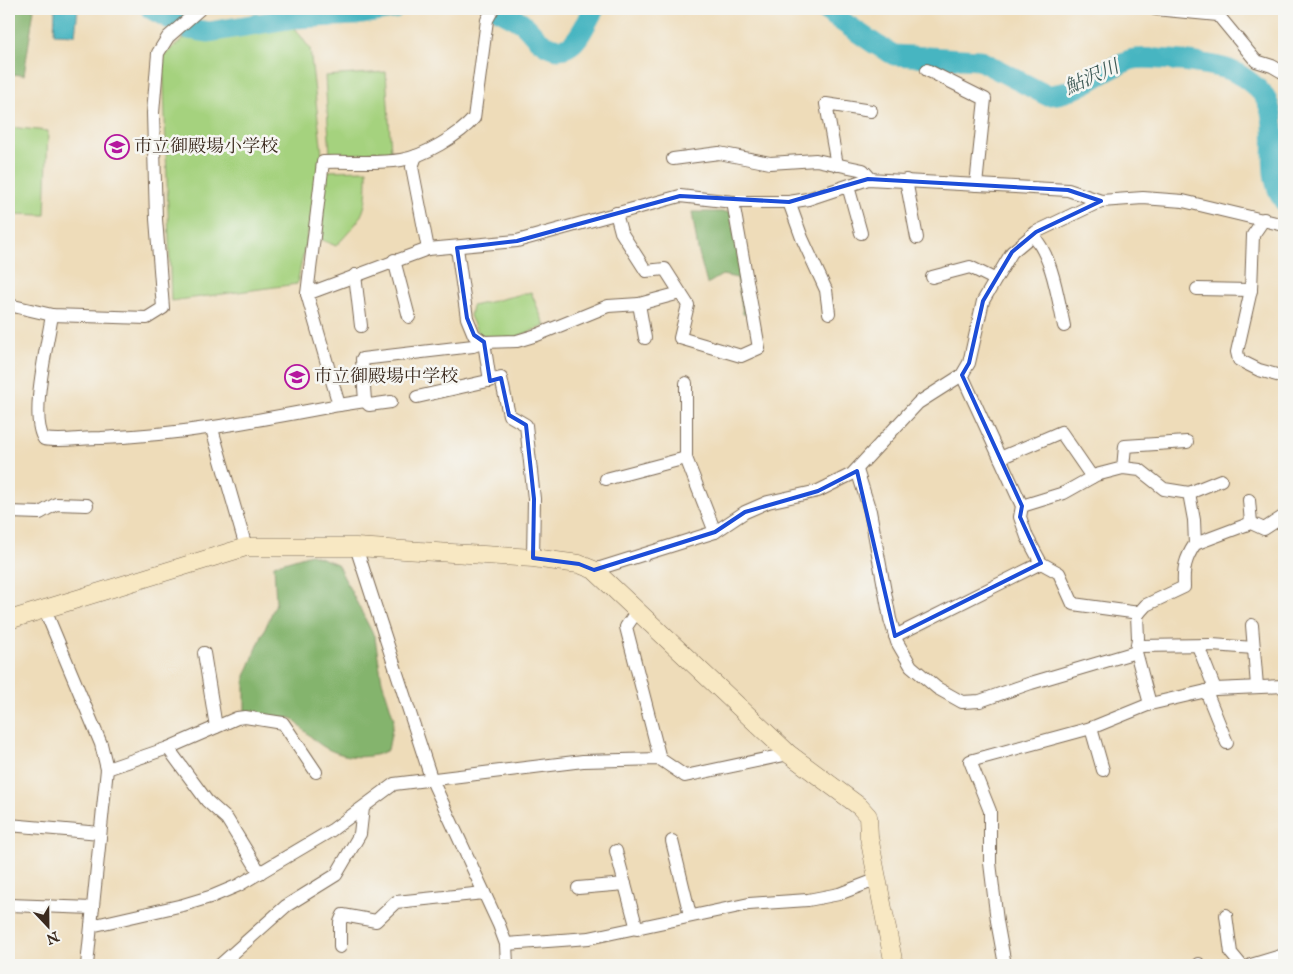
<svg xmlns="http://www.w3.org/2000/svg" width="1293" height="974" font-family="'IM FELL English','Noto Serif JP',serif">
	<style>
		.green { fill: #a5d27e; stroke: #707e4e }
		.forest { fill: #84b46d; stroke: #606f46 }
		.water { fill: #46b5c1; stroke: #407070 }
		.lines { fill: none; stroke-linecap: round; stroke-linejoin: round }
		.river { stroke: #46b5c1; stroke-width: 21 }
		.street-casing { stroke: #7a6854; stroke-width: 14 }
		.secondary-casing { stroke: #7a6854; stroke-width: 19 }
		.street { stroke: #fff; stroke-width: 12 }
		.secondary { stroke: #f8e8c3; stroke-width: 18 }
		.marked { fill: none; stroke: #1d4ed8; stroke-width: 4; stroke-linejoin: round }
		.labels { text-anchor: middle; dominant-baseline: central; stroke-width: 5; stroke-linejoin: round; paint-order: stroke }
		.poi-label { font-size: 18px; fill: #3b2a1e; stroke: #f6f6f2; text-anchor: start }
		.water-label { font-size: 19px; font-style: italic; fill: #3f5b57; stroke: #f6f6f2 }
	</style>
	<rect width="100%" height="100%" fill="#f6f6f2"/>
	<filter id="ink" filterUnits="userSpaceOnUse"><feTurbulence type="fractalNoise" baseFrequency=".02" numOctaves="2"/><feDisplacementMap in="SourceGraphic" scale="10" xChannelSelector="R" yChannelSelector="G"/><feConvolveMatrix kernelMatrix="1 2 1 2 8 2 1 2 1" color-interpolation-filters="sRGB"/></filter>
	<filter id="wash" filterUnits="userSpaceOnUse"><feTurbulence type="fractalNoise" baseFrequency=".0096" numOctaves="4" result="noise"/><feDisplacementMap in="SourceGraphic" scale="20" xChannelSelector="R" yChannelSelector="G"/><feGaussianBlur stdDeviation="1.12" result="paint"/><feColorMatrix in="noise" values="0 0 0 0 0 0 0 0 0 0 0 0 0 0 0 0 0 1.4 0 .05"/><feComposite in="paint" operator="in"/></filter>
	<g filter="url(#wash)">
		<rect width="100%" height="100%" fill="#eedcb9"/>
		<g class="green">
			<polygon points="293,25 310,49 323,162 297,284 171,301 163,56 184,38"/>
			<polygon points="386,72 391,152 330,155 325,76"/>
			<polygon points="9,127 48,131 45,215 9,214"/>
			<path d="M367 170C367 213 365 215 336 246L322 240 325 171Z"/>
			<polygon points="531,292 545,326 513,338 481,340 470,316 472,306"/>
		</g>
		<g class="forest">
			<polygon points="9,9 34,9 24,75 9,74"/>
			<polygon points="692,212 730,212 750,315 743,314 737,278 722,275 707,284 698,250"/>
			<path d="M311 554 337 564 375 638 382 681 394 719 388 750C368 761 340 758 321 745 311 738 301 727 292 718L245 717V676L276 603 274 565Z"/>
		</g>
		<polygon class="water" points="55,9 78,9 75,35 54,34"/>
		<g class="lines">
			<g class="river">
				<polyline points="151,9 189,29 209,32 294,18 356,15 394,9"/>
				<path d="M497 9C504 13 513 17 521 22 528 27 533 35 540 41 571 64 581 32 594 9"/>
				<path d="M824 9 875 44 894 55 979 60 1046 95C1078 95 1101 70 1130 60 1146 55 1216 64 1232 71 1244 76 1262 90 1267 101 1282 133 1263 170 1284 201"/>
			</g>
		</g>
	</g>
	<g filter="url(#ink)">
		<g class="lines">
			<defs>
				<g id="street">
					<polyline points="1155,9 1218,15 1256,61 1272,66 1284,73"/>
					<polyline points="927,70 985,99 976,185"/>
					<polyline points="416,156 412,167 428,249"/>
					<polyline points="673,159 719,153 770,163 816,160 863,170 871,179"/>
					<polyline points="837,165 826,104 871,111"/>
					<polyline points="906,180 917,238"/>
					<polyline points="848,186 861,233"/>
					<polyline points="789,202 802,238 826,290 829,313"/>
					<polyline points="616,213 621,232 646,271 665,269 688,305 680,338 741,356 759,348 733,202"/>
					<polyline points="1264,219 1253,235 1251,290 1237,352 1239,360 1259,370 1284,377"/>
					<path d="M1032 235C1052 254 1058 299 1064 326"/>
					<polyline points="457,248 467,318 474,335 484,342 517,341 537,335 608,306 639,304 680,293"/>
					<polyline points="394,260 409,317"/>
					<polyline points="355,275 361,326"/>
					<polyline points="932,277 970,267 994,279"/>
					<polyline points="1197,289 1251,290"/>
					<polyline points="307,294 428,249 517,241 680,196 733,202 789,202 808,199 868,179 1068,190 1101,201"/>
					<polyline points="639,304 645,338"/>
					<polyline points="9,305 52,315 147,318 163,308 156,219 153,113 158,53 168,37 200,9"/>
					<path d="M52 315C48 342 29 418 44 439 62 442 81 438 101 438 182 435 260 420 339 405L307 294 323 162C348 161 376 164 401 160 422 157 460 135 474 118L487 20 493 9"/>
					<polyline points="962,375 1022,506 1020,517 1027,537 1041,563 1059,573 1073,604 1139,613"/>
					<polyline points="686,383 686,458 715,532"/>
					<polyline points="417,397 501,378 509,415 526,425 534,499 533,558"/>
					<polyline points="365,401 369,405 391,402"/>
					<polyline points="339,405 365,401 362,359 473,346 484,342 490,381"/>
					<polyline points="212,429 246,547"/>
					<polyline points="1000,458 1061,432 1092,477"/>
					<polyline points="1123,468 1125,446 1187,442"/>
					<polyline points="857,470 870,511 890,619 897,642 911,666 937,688 962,702 980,701 1031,683 1136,652"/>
					<polyline points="606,479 686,458"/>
					<polyline points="1189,493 1221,480"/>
					<polyline points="1249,500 1251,523"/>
					<polyline points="1022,506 1064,493 1096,475 1123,468 1140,470 1164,489 1189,493 1194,520 1195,544 1251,523 1264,529 1284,516"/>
					<polyline points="9,512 40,513 56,504 87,505"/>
					<polyline points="356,547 431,778 499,925 506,944 507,965"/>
					<polyline points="594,570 715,532 745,512 768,502 818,491 852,474 918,403 962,375 969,363 983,301 1012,252 1036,232 1101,201 1143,198 1183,201 1284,225"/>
					<polyline points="45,610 101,744 107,769 87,965"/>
					<polyline points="637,611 626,627 660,759"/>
					<polyline points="1252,625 1257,686"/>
					<polyline points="895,636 1041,563"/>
					<polyline points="1137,646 1212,645 1254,648"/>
					<polyline points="1198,646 1215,689"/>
					<polyline points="204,653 216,727"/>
					<polyline points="1206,691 1227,743"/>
					<path d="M1150 704 1136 652 1138 638 1137 615 1146 605 1184 587C1183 569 1185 559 1195 544"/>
					<polyline points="168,748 237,718 245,717 283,723 316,772"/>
					<polyline points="107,769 168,748 207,801 227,819 260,873"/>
					<polyline points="1103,770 1091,728 1150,704 1215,689 1284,686"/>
					<polyline points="9,825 100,833"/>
					<polyline points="672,841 690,915"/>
					<polyline points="616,851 637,929"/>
					<polyline points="578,888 625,884"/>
					<polyline points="9,905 93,908"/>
					<polyline points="1226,915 1231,953 1241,965"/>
					<polyline points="91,926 183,905 213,896 239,885 332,830 394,784 583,761 660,759 685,776 789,754"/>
					<polyline points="506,944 589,938 749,904 808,900 839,894 878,879"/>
					<polyline points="340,947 340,922 343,915 376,921 396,902 484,893"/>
					<polyline points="1199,964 1199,965"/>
					<polyline points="220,965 286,906 336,875 360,834 363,808"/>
					<polyline points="1005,965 997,921 990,863 990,811 970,761 1091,728"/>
					<polyline points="1251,965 1284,955"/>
				</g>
				<polyline id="secondary" points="9,620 246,547 356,547 533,558 579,564 594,570 789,754 859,806 868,816 869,837 894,965"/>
			</defs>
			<use href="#street" class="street-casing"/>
			<use href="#secondary" class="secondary-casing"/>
			<use href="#street" class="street"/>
			<use href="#secondary" class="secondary"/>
		</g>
	</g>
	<path class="marked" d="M868 179 1068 190 1101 201 1036 232 1012 252 983 301 969 363 962 375 1022 506 1020 517 1041 563 895 636 857 471 818 491 745 512 715 532 594 570 579 564 533 558 534 499 526 425 509 415 501 378 490 381 484 342 474 335 467 318 457 248 517 241 680 196 789 202Z"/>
	<defs>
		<symbol id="school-ring" viewBox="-11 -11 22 22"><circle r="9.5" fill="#f6f6f2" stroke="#b5179e" stroke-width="1.5"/><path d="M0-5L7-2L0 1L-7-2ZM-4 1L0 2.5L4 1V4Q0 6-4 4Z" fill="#b5179e"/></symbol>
	</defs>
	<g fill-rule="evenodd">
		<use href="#school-ring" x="103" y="133" width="28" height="28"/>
		<use href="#school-ring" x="283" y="363" width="28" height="28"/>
	</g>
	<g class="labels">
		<g class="poi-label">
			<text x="134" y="147">市立御殿場小学校</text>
			<text x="314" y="377">市立御殿場中学校</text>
		</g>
		<g class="water-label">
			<text transform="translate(1092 78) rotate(-24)">鮎沢川</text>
		</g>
	</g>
	<rect width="1293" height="974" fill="none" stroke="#f6f6f2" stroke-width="30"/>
	<g transform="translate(48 926) rotate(158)" stroke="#f6f6f2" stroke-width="4" paint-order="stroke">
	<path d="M0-4L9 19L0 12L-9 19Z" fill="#3b2a1e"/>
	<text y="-8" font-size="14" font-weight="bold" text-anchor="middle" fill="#3b2a1e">N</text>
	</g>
</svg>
